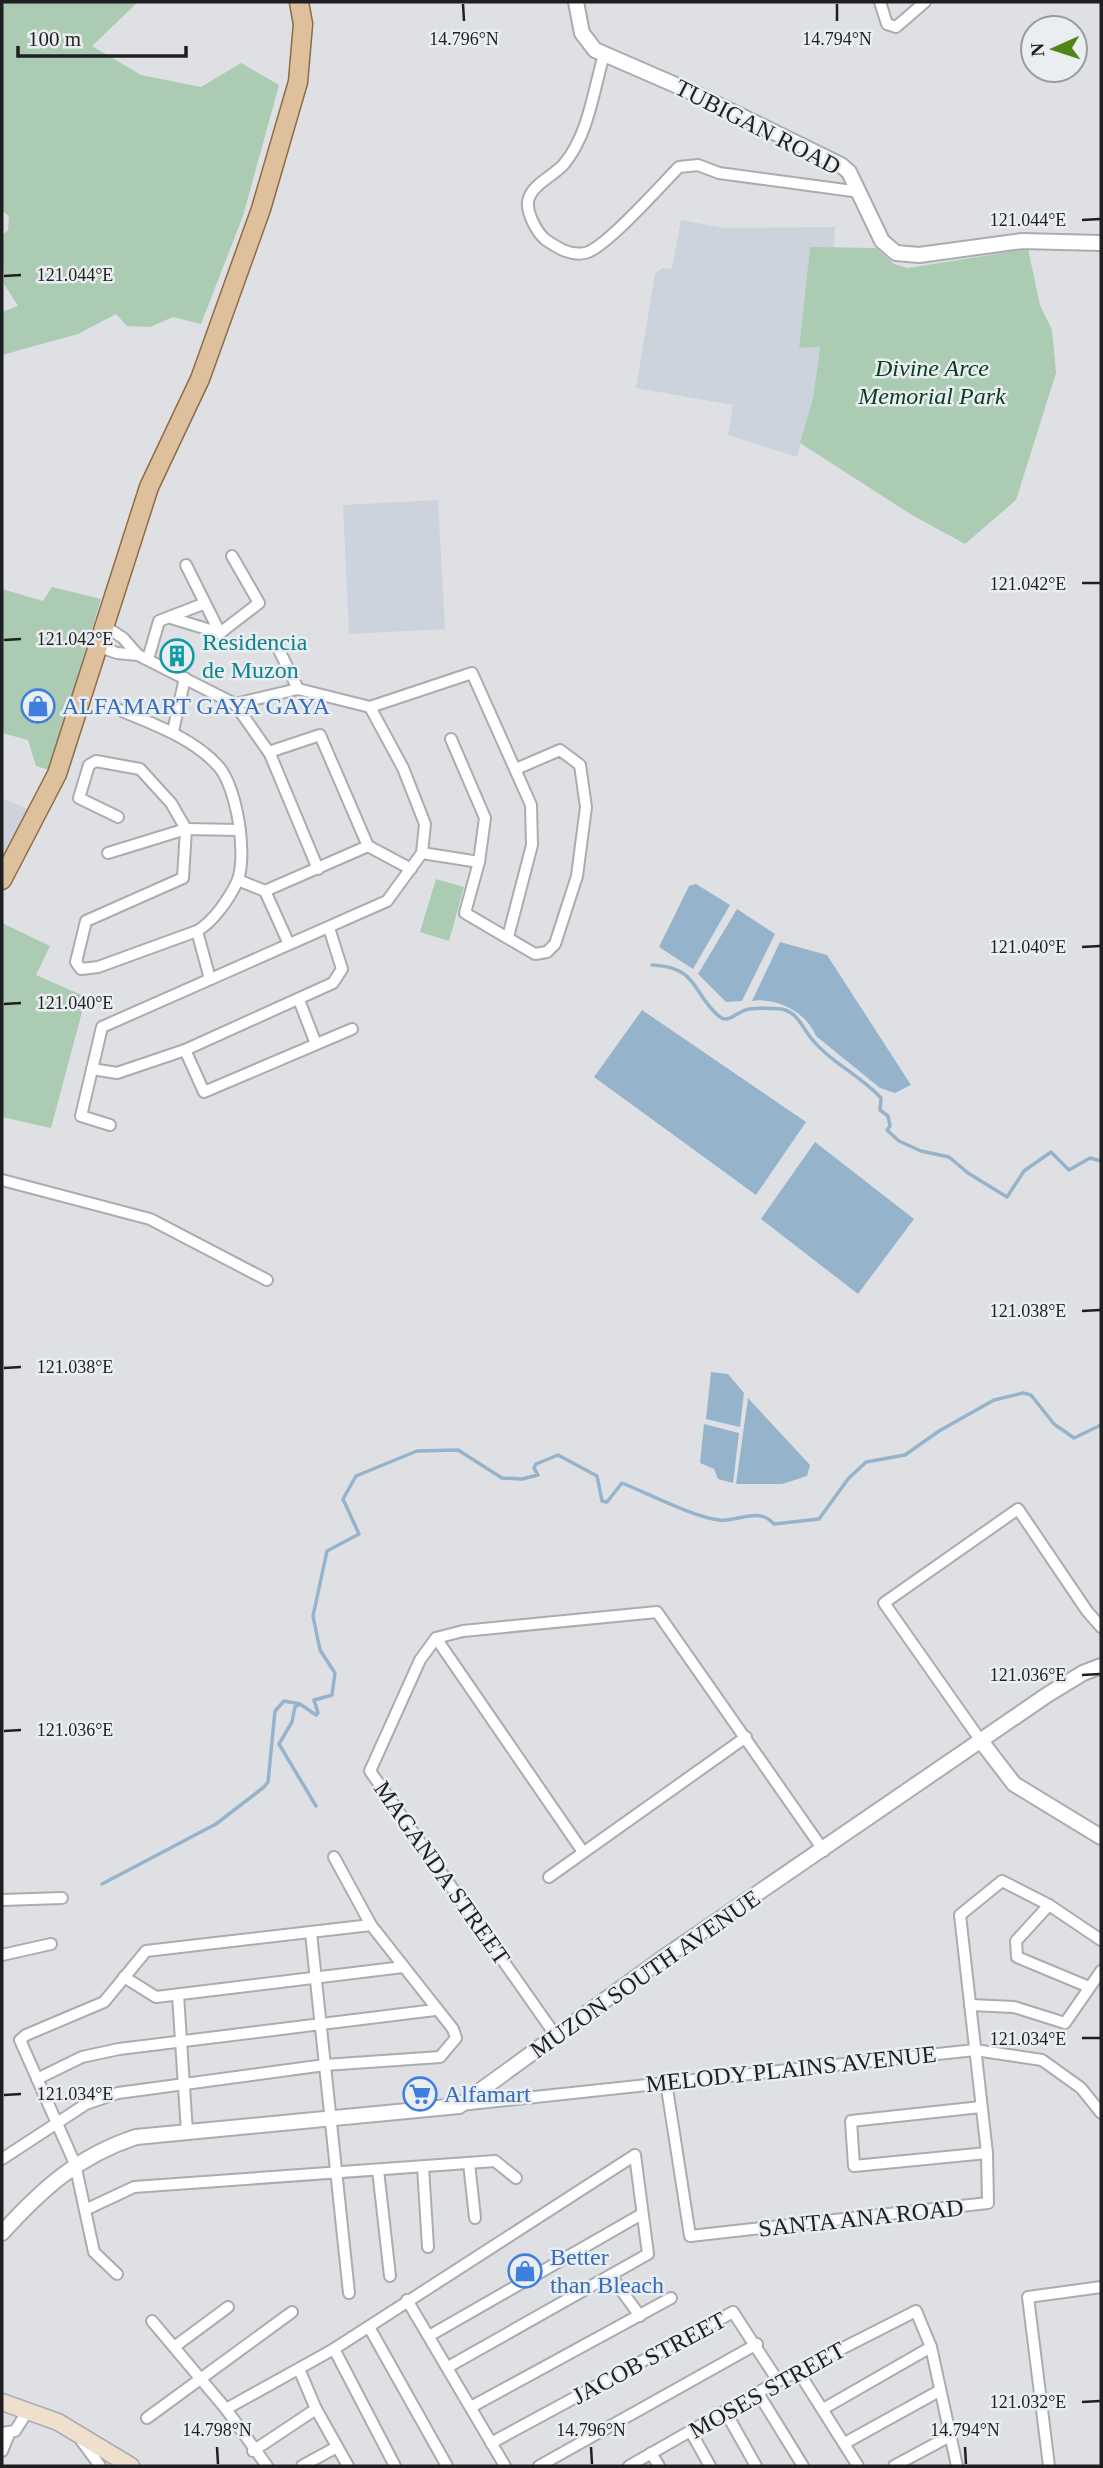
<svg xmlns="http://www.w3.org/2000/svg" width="1103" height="2468" font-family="Georgia,serif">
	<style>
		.built { fill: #ccd3dd }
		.green { fill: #accbb3 }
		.water { fill: #95b4cb }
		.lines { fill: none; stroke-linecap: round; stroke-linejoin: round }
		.stream { stroke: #95b4cb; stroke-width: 3.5 }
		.minor-casing { stroke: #aaacb0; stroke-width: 14 }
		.tertiary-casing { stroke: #aaacb0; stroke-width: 18 }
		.secondary-casing { stroke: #aaacb0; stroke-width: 19 }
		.primary-casing { stroke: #8d6c47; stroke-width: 21 }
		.minor { stroke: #fff; stroke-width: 10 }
		.tertiary { stroke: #fff; stroke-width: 14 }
		.secondary { stroke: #efe0ce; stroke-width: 16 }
		.primary { stroke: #dfc09d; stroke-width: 18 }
		.ticks { fill: none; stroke: #1e1f21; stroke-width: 2.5 }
		.labels { text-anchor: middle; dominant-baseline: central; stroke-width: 5; stroke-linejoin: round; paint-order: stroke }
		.street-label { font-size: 24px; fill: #1e1f21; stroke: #ebeef1 }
		.park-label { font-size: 24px; font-style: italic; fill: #063d1d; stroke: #ebeef1 }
		.culture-label { font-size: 24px; fill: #0d838f; stroke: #ebeef1; text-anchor: start }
		.shop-label { font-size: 24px; fill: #366cbe; stroke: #ebeef1; text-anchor: start }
		.ticks-label { font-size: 18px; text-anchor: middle; fill: #1e1f21; stroke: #ebeef1; stroke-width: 5; stroke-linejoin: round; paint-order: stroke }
	</style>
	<rect width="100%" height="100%" fill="#dee0e4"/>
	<g class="built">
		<polygon points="681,220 724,228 835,227 834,248 810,248 799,348 820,346 813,398 797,457 728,435 733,405 636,388 655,274 662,268 672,269"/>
		<polygon points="438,500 445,629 349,634 343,505"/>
		<polygon points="2,798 30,810 2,859"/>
	</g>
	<g class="green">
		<polygon points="2,2 138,2 92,46 141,75 201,87 241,63 279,85 243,216 201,324 173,317 150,327 127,326 116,314 78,334 2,355 2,312 18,306 4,284 2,236 8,230 9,216 2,211"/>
		<polygon points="810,247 876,248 894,264 908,268 1028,249 1040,305 1052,330 1056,373 1016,500 965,544 912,515 800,443 813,398 820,347 799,348"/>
		<polygon points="52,587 101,599 49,770 36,766 28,740 2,733 2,589 43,601"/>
		<polygon points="436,879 464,887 449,941 420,932"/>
		<polygon points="2,923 50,946 36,975 86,997 51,1128 2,1117"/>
	</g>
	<g class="water">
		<polygon points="696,884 730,905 693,969 659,947 689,886"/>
		<polygon points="737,909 775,934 742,1001 726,1002 698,974"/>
		<path d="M780 942 827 955 911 1085 895 1093 880 1088 816 1036C806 1012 777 997 752 1001Z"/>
		<polygon points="642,1010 806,1122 756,1195 594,1077"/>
		<polygon points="815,1142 914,1219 858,1294 761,1219"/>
		<polygon points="711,1372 728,1374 744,1393 740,1427 706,1419"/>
		<polygon points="748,1398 810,1465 807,1476 782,1484 736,1484"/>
		<polygon points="704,1424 739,1433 733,1483 718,1479 714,1469 700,1463"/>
	</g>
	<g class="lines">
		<g class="stream">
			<path d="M652 965C700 967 692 995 720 1017 729 1024 739 1010 749 1009 758 1008 772 1008 782 1009 798 1013 802 1027 811 1038 830 1062 861 1076 881 1098L880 1110 888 1116 890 1126 887 1130 899 1141 921 1151 949 1157 968 1173 1007 1197 1024 1171 1051 1152 1069 1170 1090 1158 1101 1161"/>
			<path d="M316 1806 279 1744 292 1722 295 1707 300 1704 316 1715 318 1713 314 1700 332 1695 335 1673 320 1650 313 1616 327 1551 359 1534 343 1499 356 1476 417 1451 458 1450 502 1478 522 1479 538 1475 534 1468 536 1464 558 1455 597 1476 602 1501 607 1502 622 1483C647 1493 693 1517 719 1520 739 1522 758 1506 774 1524L819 1519 848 1479 866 1462 905 1455 939 1431 994 1400 1023 1393 1031 1395 1054 1424 1074 1438 1101 1425"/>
			<polyline points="102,1884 216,1824 264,1787 268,1782 275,1711 284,1701 300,1704"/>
		</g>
		<defs>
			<g id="minor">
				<polyline points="880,2 887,24 896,27 925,2"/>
				<path d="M604 55C593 91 589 134 564 164 554 176 530 185 528 202 527 214 537 233 546 240 558 248 570 256 585 253 605 249 661 185 679 167L698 165 719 173 860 192"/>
				<polyline points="186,565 220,633"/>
				<polyline points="171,618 220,633 259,603 232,556"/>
				<polyline points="103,625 123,638 138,655"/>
				<polyline points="97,646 117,653 138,655 235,704 298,689 370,707 472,673 531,805 532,845 508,937"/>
				<polyline points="279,650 298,689"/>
				<polyline points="148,659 159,621 203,604"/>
				<polyline points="235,704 270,754 318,869"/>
				<path d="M112 707C148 722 193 737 219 767 237 788 248 857 237 882 229 899 213 922 197 931L98 967 81 969 76 962 86 921 183 878 186 829 171 803 140 769 96 761 89 765 79 798 118 817"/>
				<polyline points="173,731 185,678"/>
				<polyline points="451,739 485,818 479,862 465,913 535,954 547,952 555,944 577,876 586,807 580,765 560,750 516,769"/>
				<polyline points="269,752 320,735 368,846"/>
				<polyline points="108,853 186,829 240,830"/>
				<polyline points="422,853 479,862"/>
				<polyline points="238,880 265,891"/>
				<polyline points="197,931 210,979"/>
				<polyline points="288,942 265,891 368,846 411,869"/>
				<polyline points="299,1000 316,1044"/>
				<polyline points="185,1050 204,1092 352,1029"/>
				<polyline points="92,1069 117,1073 185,1050 333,983 342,969 329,928"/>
				<polyline points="110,1125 81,1116 102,1027 387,901 422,853 425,824 403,768 370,707"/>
				<polyline points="2,1180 150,1219 267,1280"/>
				<polyline points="436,1638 583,1852"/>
				<polyline points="981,1741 884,1603 1018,1509 1087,1611 1101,1627"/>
				<polyline points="549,1877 746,1737"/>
				<polyline points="2,1900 62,1898"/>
				<polyline points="1049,1905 1016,1941 1017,1957 1089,1987"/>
				<polyline points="311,1933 349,2293"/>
				<polyline points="2,1955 51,1944"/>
				<polyline points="124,1977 156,1997 403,1967"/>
				<polyline points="178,1995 187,2132"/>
				<polyline points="970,2005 1014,2007 1065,2023 1101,1971"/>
				<polyline points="556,2036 370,1771 420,1660 436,1638 463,1631 657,1612 824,1851"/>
				<polyline points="37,2079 82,2057 119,2049 435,2010"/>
				<polyline points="666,2082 690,2236 988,2203 987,2153 960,1915 1002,1881 1049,1905 1101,1940"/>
				<polyline points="460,2105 975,2050 1042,2060 1081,2088 1101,2113"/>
				<polyline points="981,2107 851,2121 854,2166 987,2153"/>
				<polyline points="2,2159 86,2104 118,2093 325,2065 440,2057 456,2038 453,2029 371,1925 334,1857"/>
				<polyline points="469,2163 475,2218"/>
				<polyline points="423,2167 428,2247"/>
				<polyline points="378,2170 390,2276"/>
				<polyline points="85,2210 134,2187 495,2161 516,2178"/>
				<polyline points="117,2274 94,2252 75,2164 20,2040 26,2035 104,2002 146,1951 371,1925"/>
				<polyline points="611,2276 640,2316"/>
				<polyline points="407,2300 505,2466"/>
				<polyline points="152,2321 226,2409 267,2466"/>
				<polyline points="369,2327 447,2466"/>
				<polyline points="429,2336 642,2214"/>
				<polyline points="174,2347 228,2307"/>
				<polyline points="334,2349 395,2466"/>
				<polyline points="299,2369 316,2409 348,2466"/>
				<polyline points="798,2371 858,2466"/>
				<polyline points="758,2393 803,2466"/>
				<polyline points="471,2407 671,2298"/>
				<polyline points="226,2409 334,2349 635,2155 648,2254 448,2367"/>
				<polyline points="823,2409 931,2347"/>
				<polyline points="725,2411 756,2466"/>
				<polyline points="147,2418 292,2312"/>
				<polyline points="691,2432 710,2466"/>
				<polyline points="2,2433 15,2431 27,2412"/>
				<polyline points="81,2440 100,2466"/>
				<polyline points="491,2443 733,2312 778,2381"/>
				<polyline points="845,2443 939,2391"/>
				<polyline points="2,2451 9,2434"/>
				<polyline points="253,2451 316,2409"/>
				<polyline points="651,2453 659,2466"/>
				<polyline points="302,2466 337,2447"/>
				<polyline points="539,2466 757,2344"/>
				<polyline points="629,2466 778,2381 916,2311 931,2347 957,2466"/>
				<polyline points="894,2466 950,2436"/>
				<polyline points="1049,2466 1028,2297 1101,2287"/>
			</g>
			<g id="tertiary">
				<polyline points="576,2 582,33 595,50 694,93 841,165 849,172 882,241 896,253 919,255 1022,241 1101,243"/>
				<polyline points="981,1741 1014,1784 1101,1837"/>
				<path d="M2 2233C42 2189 78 2156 136 2137L459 2106 663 1958 1047 1695 1083 1673 1101 1666"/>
			</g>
			<polyline id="secondary" points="2,2402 58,2422 131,2466"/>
			<polyline id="primary" points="2,880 57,774 149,487 200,379 261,209 298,82 303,24 299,2"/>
		</defs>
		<use href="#minor" class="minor-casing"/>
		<use href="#tertiary" class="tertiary-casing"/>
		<use href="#secondary" class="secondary-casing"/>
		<use href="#primary" class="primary-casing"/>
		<use href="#minor" class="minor"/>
		<use href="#tertiary" class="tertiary"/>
		<use href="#secondary" class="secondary"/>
		<use href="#primary" class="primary"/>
	</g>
	<path class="ticks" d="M463 4 464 21M837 4V21M1082 220 1100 219M4 276 21 275M1082 583H1100M4 640 21 639M1082 947 1100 946M4 1004 21 1003M1082 1311 1100 1310M4 1368 21 1367M1082 1675 1100 1674M4 1731 21 1730M1082 2038H1100M4 2095 21 2094M1082 2402 1100 2401M217 2447 218 2464M591 2447 592 2464M965 2447 966 2464"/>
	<defs>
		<symbol id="building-ring" viewBox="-11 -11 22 22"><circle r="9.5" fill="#ebeef1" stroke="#0f9aa8" stroke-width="1.5"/><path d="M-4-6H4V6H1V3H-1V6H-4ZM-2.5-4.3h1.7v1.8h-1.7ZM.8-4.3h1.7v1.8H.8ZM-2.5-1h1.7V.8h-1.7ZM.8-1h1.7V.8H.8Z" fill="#0f9aa8"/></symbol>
		<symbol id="shop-ring" viewBox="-11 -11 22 22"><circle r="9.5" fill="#ebeef1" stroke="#3f7fe0" stroke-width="1.5"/><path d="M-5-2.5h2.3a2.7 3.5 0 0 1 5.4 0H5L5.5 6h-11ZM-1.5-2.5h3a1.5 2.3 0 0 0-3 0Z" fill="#3f7fe0"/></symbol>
		<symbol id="supermarket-ring" viewBox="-11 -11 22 22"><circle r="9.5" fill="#ebeef1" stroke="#3f7fe0" stroke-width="1.5"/><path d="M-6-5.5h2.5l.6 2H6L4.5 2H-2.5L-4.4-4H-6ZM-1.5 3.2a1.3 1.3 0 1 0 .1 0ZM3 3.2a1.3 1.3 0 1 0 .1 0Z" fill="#3f7fe0"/></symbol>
	</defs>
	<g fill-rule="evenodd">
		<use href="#building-ring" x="158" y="637" width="38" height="38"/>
		<use href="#shop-ring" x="19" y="687" width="38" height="38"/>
		<use href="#supermarket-ring" x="401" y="2075" width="38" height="38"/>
		<use href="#shop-ring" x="506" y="2252" width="38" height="38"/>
	</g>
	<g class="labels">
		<g class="street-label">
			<text transform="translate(758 127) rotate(27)">TUBIGAN ROAD</text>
			<text transform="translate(442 1873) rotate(55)">MAGANDA STREET</text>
			<text transform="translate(645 1974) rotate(-35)">MUZON SOUTH AVENUE</text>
			<text transform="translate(791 2069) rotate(-6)">MELODY PLAINS AVENUE</text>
			<text transform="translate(861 2218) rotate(-6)">SANTA ANA ROAD</text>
			<text transform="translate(649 2358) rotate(-28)">JACOB STREET</text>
			<text transform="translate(767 2390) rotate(-29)">MOSES STREET</text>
		</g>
		<g class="park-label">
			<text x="932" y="368">Divine Arce<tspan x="932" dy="28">Memorial Park</tspan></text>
		</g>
		<g class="culture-label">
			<text x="202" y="642">Residencia<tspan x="202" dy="28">de Muzon</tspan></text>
		</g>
		<g class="shop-label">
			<text x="62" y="706">ALFAMART GAYA GAYA</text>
			<text x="444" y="2094">Alfamart</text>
			<text x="550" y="2257">Better<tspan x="550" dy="28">than Bleach</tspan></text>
		</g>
	</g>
	<g class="ticks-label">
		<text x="464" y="45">14.796°N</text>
		<text x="837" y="45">14.794°N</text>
		<text x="1028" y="226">121.044°E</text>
		<text x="75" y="281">121.044°E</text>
		<text x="1028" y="590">121.042°E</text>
		<text x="75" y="645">121.042°E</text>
		<text x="1028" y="953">121.040°E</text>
		<text x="75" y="1009">121.040°E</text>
		<text x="1028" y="1317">121.038°E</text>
		<text x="75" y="1373">121.038°E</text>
		<text x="1028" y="1681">121.036°E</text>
		<text x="75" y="1736">121.036°E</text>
		<text x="1028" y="2045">121.034°E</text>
		<text x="75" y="2100">121.034°E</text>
		<text x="1028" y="2408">121.032°E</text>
		<text x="217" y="2436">14.798°N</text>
		<text x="591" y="2436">14.796°N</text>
		<text x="965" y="2436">14.794°N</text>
	</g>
	<rect width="1103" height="2468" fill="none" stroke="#1e1f21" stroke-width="7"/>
	<g transform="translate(1054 49) rotate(267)"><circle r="33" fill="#ebeef1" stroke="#999b9e" stroke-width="2"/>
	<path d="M0-5L12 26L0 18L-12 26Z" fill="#518419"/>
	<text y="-10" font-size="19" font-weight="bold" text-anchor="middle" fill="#1e1f21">N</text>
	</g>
	<path d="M18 46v10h168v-10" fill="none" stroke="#1e1f21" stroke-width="3.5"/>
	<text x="28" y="46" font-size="21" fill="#1e1f21" stroke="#ebeef1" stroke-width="5" paint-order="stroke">100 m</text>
</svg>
